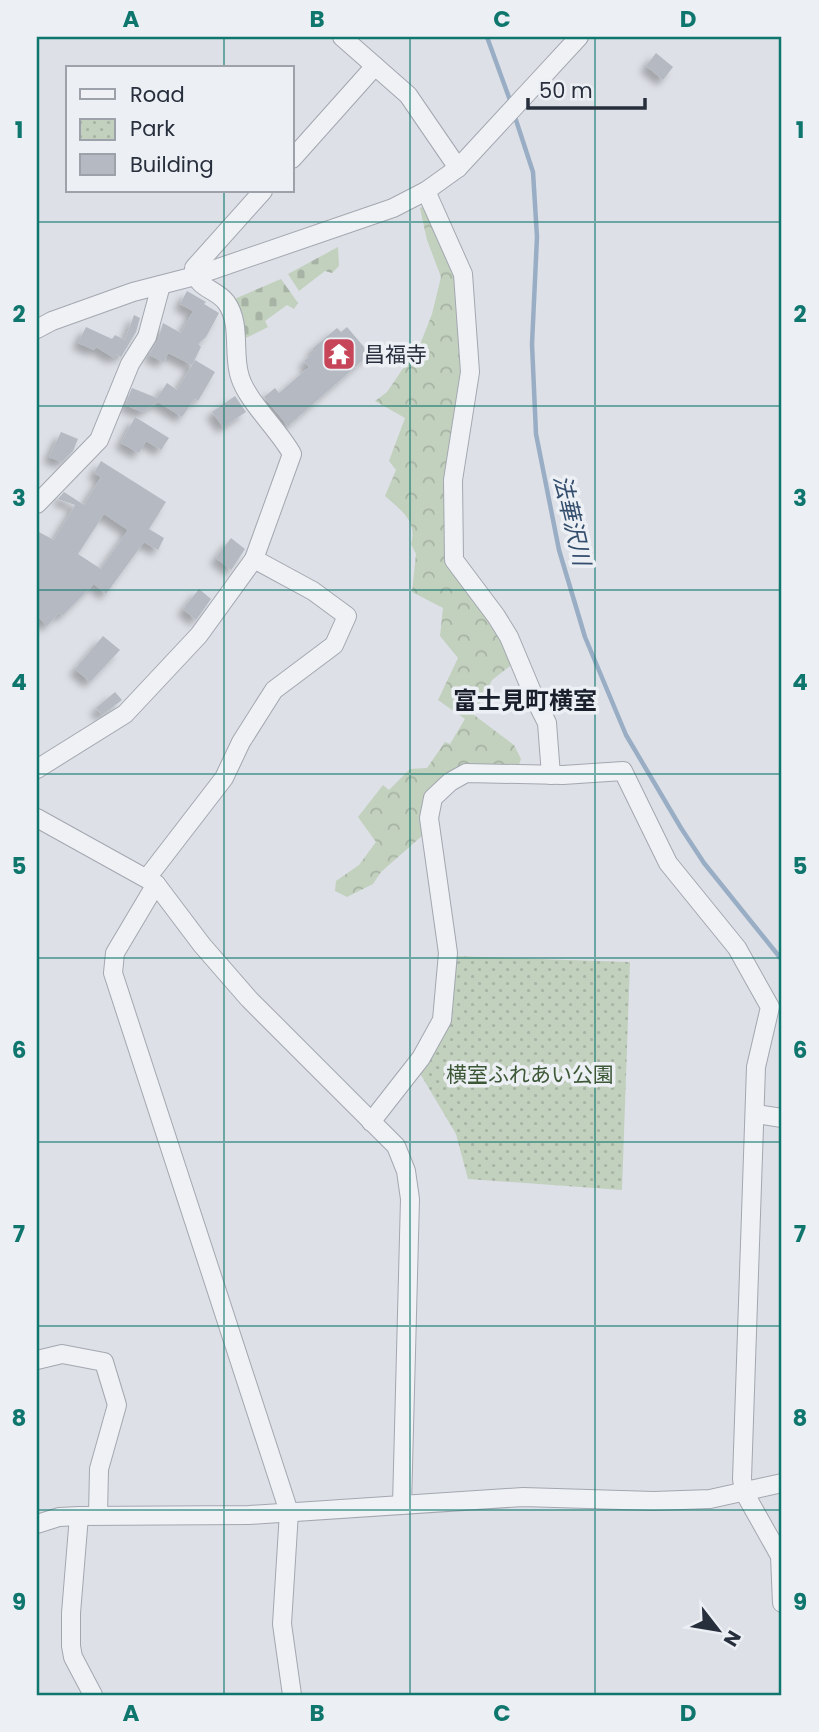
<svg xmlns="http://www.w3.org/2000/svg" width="819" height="1732" font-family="Poppins,'Noto Sans JP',sans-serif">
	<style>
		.forest { fill: url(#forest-crowns) }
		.cemetery { fill: url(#cemetery-stones) }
		.park { fill: url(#park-dots) }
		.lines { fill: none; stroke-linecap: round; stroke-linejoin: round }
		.stream { stroke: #99aec5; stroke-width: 4.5 }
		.building { fill: #b4b9c2; fill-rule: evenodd; filter: url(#shadow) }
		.minor-casing { stroke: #a3a7b0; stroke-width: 20 }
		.minor { stroke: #eff1f5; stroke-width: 18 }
		.grid { fill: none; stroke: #0f766e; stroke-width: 2; stroke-opacity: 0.55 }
		.labels { text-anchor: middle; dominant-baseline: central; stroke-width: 7; stroke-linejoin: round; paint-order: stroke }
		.poi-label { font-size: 21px; fill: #272e3c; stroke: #eceff4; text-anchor: start }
		.park-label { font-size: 21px; fill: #3b5735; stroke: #eceff4 }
		.water-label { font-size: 23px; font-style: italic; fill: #334d6d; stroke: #eceff4 }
		.quarter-label { font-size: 24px; font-weight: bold; fill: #19202c; stroke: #eceff4 }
		.neatline { fill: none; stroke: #0f766e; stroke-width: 2.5 }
		.grid-label { font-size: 23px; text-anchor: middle; font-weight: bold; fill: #0f766e }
	</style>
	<defs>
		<pattern id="forest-crowns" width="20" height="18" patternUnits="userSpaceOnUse" patternTransform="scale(1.75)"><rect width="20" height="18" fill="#c2d0be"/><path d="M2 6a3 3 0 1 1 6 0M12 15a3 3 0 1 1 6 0" fill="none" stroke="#a7b3a4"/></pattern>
		<pattern id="cemetery-stones" width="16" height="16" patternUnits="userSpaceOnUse" patternTransform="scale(1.75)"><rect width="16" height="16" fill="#c2d0be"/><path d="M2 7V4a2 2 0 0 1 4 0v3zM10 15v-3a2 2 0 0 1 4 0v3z" fill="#a7b3a4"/></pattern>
		<pattern id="park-dots" width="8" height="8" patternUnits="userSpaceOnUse" patternTransform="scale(1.75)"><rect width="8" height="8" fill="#c2d0be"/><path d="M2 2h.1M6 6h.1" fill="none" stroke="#a7b3a4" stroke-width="1.8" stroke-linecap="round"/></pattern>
		<filter id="shadow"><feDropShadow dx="-6" dy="6" stdDeviation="3.5" flood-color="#0004"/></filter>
	</defs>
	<rect width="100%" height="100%" fill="#dde0e6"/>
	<path class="forest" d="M429 204 461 274 465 372 450 562 493 618 514 663 492 680 474 715 514 745 521 759 517 770 449 778 423 835 381 872 373 884 347 897 335 891 336 881 359 865 376 842 358 817 383 785 389 790 410 769 427 768 445 742 450 744 465 719 438 700 458 658 440 636 443 608 412 592 416 554 411 544C418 520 400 510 385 496L396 470 389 461 405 418 375 401 387 392 421 342 432 314 441 277 427 240 420 208Z"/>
	<g class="cemetery">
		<polygon points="338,247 339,266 332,273 325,271 299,291 288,274"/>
		<polygon points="281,279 298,303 294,309 287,305 265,321 268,327 246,338 232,300"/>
	</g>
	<polygon class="park" points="452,956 630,962 622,1190 468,1179 456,1134 418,1070"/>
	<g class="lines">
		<g class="stream">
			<polyline points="487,37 511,103"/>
			<polyline points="514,114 533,172 537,237 532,344 536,434 559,550 585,637 626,735 681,828 704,863 782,960"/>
		</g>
	</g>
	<g class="building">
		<polygon points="656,53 673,67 663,80 646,66"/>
		<polygon points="187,291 206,302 204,304 219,313 206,337 198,344 201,347 192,365 168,353 164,362 149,355 158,340 163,323 181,333 193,311 180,304"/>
		<polygon points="134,315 140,318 136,332 121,357 116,354 114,358 96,347 94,350 78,343 86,327 112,339 115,335 125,340"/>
		<polygon points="347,327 370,354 288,426 264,397 275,388 279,393 309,367 304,361 315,352 312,349 337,328 341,332"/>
		<polygon points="195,360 215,372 198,401 195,398 182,417 158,402 142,412 125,405 132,388 157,398 167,383 177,390"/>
		<polygon points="235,396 246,412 223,427 212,412"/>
		<polygon points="135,417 169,438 161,450 146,441 139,453 121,443"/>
		<polygon points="61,432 78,439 73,451 62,462 49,457"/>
		<path d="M101 461 166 502 149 529 164 538 158 550 144 542 106 594 94 584 62 616 59 613 47 626 37 616V531L54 540 75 505 58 499 64 492 84 505 101 477 94 473ZM104 514 128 530 101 569 78 554Z"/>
		<polygon points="231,538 245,549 231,570 216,558"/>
		<polygon points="199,589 211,599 196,620 183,609"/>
		<polygon points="103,636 120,650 90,682 75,669"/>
		<polygon points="115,692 122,700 102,715 96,708"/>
	</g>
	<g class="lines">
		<defs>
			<g id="minor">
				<polyline points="342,37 408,95 458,168"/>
				<polyline points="292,159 375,66"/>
				<polyline points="426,191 463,274 470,372 453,480 454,560 496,616 509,637 535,699 547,723 551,775"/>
				<polyline points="37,329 52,321 133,292 195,276 393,208 426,191 458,168 579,37"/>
				<polyline points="37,504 99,440 130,364 147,337 161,285"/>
				<path d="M37 769 125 714 199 635 254 559 292 454C279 430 247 401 240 377 232 354 242 324 226 302 215 288 196 289 194 268L263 191"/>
				<polyline points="37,818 156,884 202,945 249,999 396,1146 406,1171 410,1199 402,1505"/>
				<polyline points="147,878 224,778 241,742 274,690 334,645 347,616 313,591 254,559"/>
				<polyline points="156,884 115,953 113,973 289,1512 282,1624 292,1695"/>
				<polyline points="756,1114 782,1118"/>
				<polyline points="371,1122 421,1058 442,1020 448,953 429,818 433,798 450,782 466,773 563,775 623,771 668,863 737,948 770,1007 756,1067 742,1479 744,1492 780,1556 782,1603"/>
				<polyline points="37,1360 62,1354 104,1362 117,1405 99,1469 98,1515"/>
				<polyline points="79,1516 71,1613 71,1646 73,1657 93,1695"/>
				<polyline points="37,1524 59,1517 79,1516 249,1515 523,1497 654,1501 710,1499 782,1483"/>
			</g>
		</defs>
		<use href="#minor" class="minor-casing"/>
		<use href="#minor" class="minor"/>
	</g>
	<path class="grid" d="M224 37V68M410 37V1695M595 37V1695M224 191V1695M37 222H782M37 406H782M37 590H782M37 774H782M37 958H782M37 1142H782M37 1326H782M37 1510H782"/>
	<defs>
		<symbol id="temple-square" viewBox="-11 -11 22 22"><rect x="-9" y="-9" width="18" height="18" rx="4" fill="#c74559" stroke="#eceff4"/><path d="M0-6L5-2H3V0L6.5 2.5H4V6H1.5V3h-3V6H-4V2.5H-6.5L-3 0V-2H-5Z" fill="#fff"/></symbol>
	</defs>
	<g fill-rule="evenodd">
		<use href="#temple-square" x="320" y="335" width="38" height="38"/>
	</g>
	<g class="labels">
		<g class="poi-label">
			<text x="364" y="354">昌福寺</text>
		</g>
		<g class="park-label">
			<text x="530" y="1074">横室ふれあい公園</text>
		</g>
		<g class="water-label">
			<text transform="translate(572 520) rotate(77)">法華沢川</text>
		</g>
		<g class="quarter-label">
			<text x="525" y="700">富士見町横室</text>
		</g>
	</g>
	<rect width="819" height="1732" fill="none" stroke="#eceff4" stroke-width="77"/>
	<rect x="66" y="66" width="228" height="126" fill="#eceff4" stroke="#9da2aa" stroke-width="2"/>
	<rect x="80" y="89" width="35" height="10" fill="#eff1f5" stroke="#9da2aa" stroke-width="2"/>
	<text x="130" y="102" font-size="21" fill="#272e3c">Road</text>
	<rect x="80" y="119" width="35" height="21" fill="url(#park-dots)" stroke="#9da2aa" stroke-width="2"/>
	<text x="130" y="136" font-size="21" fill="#272e3c">Park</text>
	<rect x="80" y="154" width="35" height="21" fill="#b4b9c2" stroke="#9da2aa" stroke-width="2"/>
	<text x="130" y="172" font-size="21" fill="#272e3c">Building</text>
	<g transform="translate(718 1630) rotate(121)" stroke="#eceff4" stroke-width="5" paint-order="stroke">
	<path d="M0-5L12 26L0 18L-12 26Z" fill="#272e3c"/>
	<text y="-10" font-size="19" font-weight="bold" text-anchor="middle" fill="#272e3c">N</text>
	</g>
	<path d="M528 98v10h117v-10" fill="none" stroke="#272e3c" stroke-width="3.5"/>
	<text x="539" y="98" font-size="21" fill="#272e3c" stroke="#eceff4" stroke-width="5" paint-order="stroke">50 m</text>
	<rect x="38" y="38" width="742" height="1656" class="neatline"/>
	<g class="grid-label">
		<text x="131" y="27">A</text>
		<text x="317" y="27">B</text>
		<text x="502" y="27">C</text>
		<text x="688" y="27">D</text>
		<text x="19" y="138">1</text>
		<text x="800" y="138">1</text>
		<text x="19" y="322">2</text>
		<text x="800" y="322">2</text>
		<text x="19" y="506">3</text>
		<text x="800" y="506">3</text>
		<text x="19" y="690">4</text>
		<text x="800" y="690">4</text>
		<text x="19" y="874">5</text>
		<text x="800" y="874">5</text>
		<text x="19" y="1058">6</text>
		<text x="800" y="1058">6</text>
		<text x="19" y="1242">7</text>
		<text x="800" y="1242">7</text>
		<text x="19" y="1426">8</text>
		<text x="800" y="1426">8</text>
		<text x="19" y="1610">9</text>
		<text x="800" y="1610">9</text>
		<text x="131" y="1721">A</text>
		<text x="317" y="1721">B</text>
		<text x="502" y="1721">C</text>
		<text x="688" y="1721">D</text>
	</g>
</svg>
